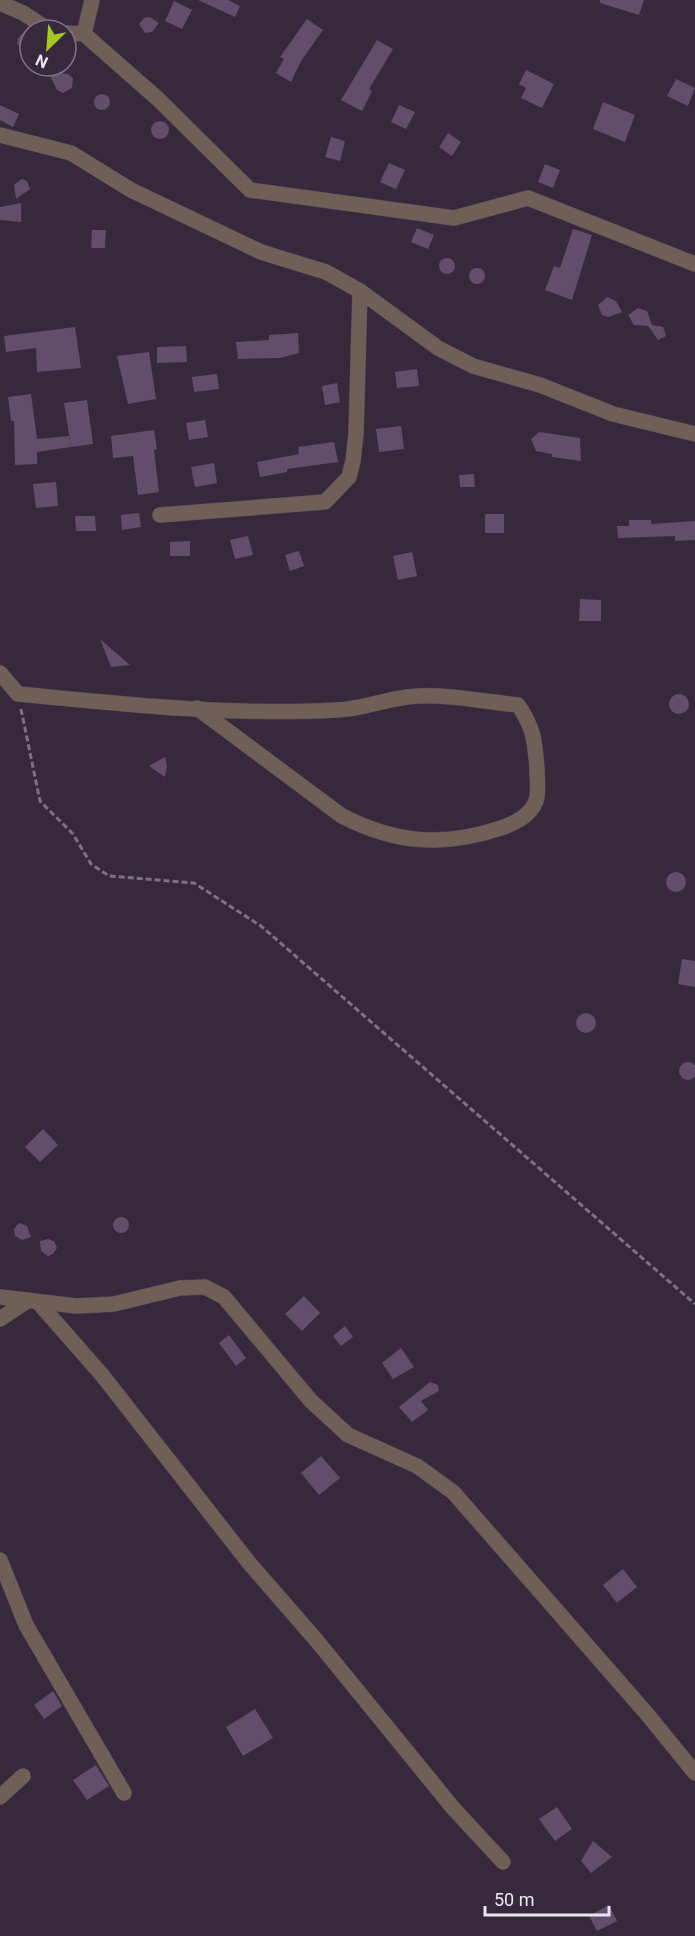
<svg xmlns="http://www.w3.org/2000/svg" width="695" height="1936" font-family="Roboto,sans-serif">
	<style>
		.building { fill: #634d6d }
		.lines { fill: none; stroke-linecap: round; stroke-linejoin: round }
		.minor-casing { stroke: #524758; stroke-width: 16 }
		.path { stroke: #7c7281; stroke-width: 3; stroke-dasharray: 6 3; stroke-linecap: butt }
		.minor { stroke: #705f57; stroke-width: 15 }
	</style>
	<rect width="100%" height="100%" fill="#35293b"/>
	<g class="building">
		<polygon points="198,0 228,0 240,6 235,17"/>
		<polygon points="600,0 644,0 639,15 600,3"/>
		<polygon points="174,1 192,10 182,29 165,21"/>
		<polygon points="150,17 159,23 152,32 145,33 139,24 144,18"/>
		<polygon points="307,19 323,30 301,61 291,82 276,73 284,59 280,57"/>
		<polygon points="28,28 30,29 30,57 17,44 18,38"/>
		<polygon points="377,40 393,49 369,89 372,91 362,111 341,100"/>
		<polygon points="526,70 554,84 542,108 521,98 526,88 519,84"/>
		<polygon points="48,72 68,74 73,78 72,88 63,93 57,90"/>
		<polygon points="676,79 695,88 688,106 667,96"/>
		<circle cx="102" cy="102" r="8"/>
		<polygon points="603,102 635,115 625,142 593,129"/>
		<polygon points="0,105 19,114 13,127 0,120"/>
		<polygon points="399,105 415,112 406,129 391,122"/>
		<circle cx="160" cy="130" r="9"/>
		<polygon points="448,133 461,142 452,156 439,147"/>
		<polygon points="331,137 345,141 340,161 325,157"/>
		<polygon points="389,163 405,170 396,189 380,182"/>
		<polygon points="545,164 560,170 553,188 538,182"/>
		<polygon points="22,179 27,181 30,189 16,199 14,185"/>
		<polygon points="21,203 21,222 0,220 0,207"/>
		<polygon points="417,228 434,235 428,249 411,242"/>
		<polygon points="573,229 592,235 572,300 545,290 554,266 560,268"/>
		<polygon points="92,230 106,230 105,248 91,248"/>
		<circle cx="447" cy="266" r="8"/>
		<circle cx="477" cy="276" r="8"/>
		<polygon points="607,297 616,301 622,312 608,317 602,315 598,305"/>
		<polygon points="638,308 647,311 652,325 663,327 666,336 658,340 648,326 634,325 628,315"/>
		<polygon points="75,327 81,368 37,372 36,348 6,352 4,336"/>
		<polygon points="298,333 299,353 280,358 238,359 236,342 269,340 269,335"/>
		<polygon points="186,346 187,362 157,363 157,347"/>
		<polygon points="149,352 156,399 128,404 117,356"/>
		<polygon points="417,369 419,386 397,388 395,372"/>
		<polygon points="217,374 219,389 194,392 192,377"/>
		<polygon points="337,383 340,402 325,405 322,386"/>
		<polygon points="31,394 37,439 69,436 71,447 37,452 37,464 15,465 14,421 11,421 8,397"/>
		<polygon points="87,400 93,444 71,447 64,403"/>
		<polygon points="205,420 208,437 189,440 186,423"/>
		<polygon points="401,426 404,449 379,452 376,429"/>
		<polygon points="154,430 157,449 154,450 159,492 138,495 133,456 113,458 111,436"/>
		<polygon points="539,432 580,438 581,461 552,457 552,454 536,451 531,439"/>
		<polygon points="334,442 338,462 287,469 287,472 260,477 257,462 299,454 298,447"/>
		<polygon points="214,463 217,483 195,487 191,467"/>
		<polygon points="474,474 475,487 460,487 459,475"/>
		<polygon points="56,482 58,506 36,508 33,484"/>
		<polygon points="139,513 141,527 122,530 121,515"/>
		<rect x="485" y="514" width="19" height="19"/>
		<polygon points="75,516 95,516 96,531 76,531"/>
		<polygon points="629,520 651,520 651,524 695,521 695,540 675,541 675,536 618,538 617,526 629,526"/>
		<polygon points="248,536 253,555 235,559 230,540"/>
		<polygon points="190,541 190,556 170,556 170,542"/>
		<polygon points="299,551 304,566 290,571 285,555"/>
		<polygon points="412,552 417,576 398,580 393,556"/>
		<polygon points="580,599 601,600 601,621 579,621"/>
		<polygon points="100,639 130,665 111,667"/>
		<circle cx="679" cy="704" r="10"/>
		<polygon points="165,757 167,766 165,777 149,766"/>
		<circle cx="676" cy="882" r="10"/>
		<polygon points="682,959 695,961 695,987 678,984"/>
		<circle cx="586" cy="1023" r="10"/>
		<circle cx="688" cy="1071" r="9"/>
		<polygon points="43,1129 58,1145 40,1162 25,1147"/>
		<circle cx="121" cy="1225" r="8"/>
		<polygon points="19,1223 27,1226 31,1237 22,1240 15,1236 14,1229"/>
		<polygon points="48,1239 54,1241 57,1248 53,1254 48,1256 41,1251 40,1241"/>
		<polygon points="304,1296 320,1313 302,1331 285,1314"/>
		<polygon points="345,1326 353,1337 341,1346 333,1336"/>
		<polygon points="229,1335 246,1358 236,1366 219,1343"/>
		<polygon points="401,1348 414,1367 393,1379 382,1363"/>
		<polygon points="430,1382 438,1385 439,1391 421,1401 428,1410 412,1422 399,1407"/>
		<polygon points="321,1456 340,1478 319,1495 301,1473"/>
		<polygon points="623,1569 637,1587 617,1603 603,1585"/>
		<polygon points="53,1691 62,1706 44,1719 34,1705"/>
		<polygon points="255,1709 273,1738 243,1756 226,1727"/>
		<polygon points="96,1765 109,1786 87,1800 73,1780"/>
		<polygon points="557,1807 572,1829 555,1841 539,1819"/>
		<polygon points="593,1841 612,1857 591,1873 581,1861"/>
		<polygon points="609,1905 617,1921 597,1931 589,1916"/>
	</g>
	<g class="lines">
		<defs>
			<g id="minor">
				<polyline points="0,3 23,13 49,30"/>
				<polyline points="66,33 84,34 158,99 250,190 454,218 528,198 695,264"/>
				<polyline points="84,34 92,0"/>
				<polyline points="0,135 71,153 131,190 261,252 326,272 360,291 438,348 473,366 540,385 613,414 695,434"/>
				<polyline points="160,515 325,502 349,477 353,461 356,434 360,291"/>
				<path d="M0 673 18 694C123 704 231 716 337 710 364 709 391 697 418 696 448 694 487 702 518 705 534 728 535 742 537 769 537 779 539 792 536 801 530 816 515 823 501 828 444 847 397 844 342 816L197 708"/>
				<polyline points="0,1297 76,1306 114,1304 180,1288 205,1287 224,1297 311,1401 348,1435 417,1466 453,1492 647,1714 695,1773"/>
				<polyline points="38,1302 102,1375 250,1564 317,1641 453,1808 503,1862"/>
				<polyline points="0,1319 27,1301"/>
				<polyline points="0,1560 26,1625 124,1793"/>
				<polyline points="0,1797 23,1776"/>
			</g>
		</defs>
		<use href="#minor" class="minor-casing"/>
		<polyline class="path" points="21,709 40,801 73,834 91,864 109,876 194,883 261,926 695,1304"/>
		<use href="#minor" class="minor"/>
	</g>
	<g transform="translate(48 48) rotate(205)"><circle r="28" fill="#35293b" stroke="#7e7483" stroke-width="1.5"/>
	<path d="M0-4.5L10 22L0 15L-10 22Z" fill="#a6c822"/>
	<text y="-9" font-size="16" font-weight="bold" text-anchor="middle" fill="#ece4f0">N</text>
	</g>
	<path d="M485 1906v9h124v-9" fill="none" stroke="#ece4f0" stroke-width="3"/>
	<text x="494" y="1906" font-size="18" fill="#ece4f0" stroke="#35293b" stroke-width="4.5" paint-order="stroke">50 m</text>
</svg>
